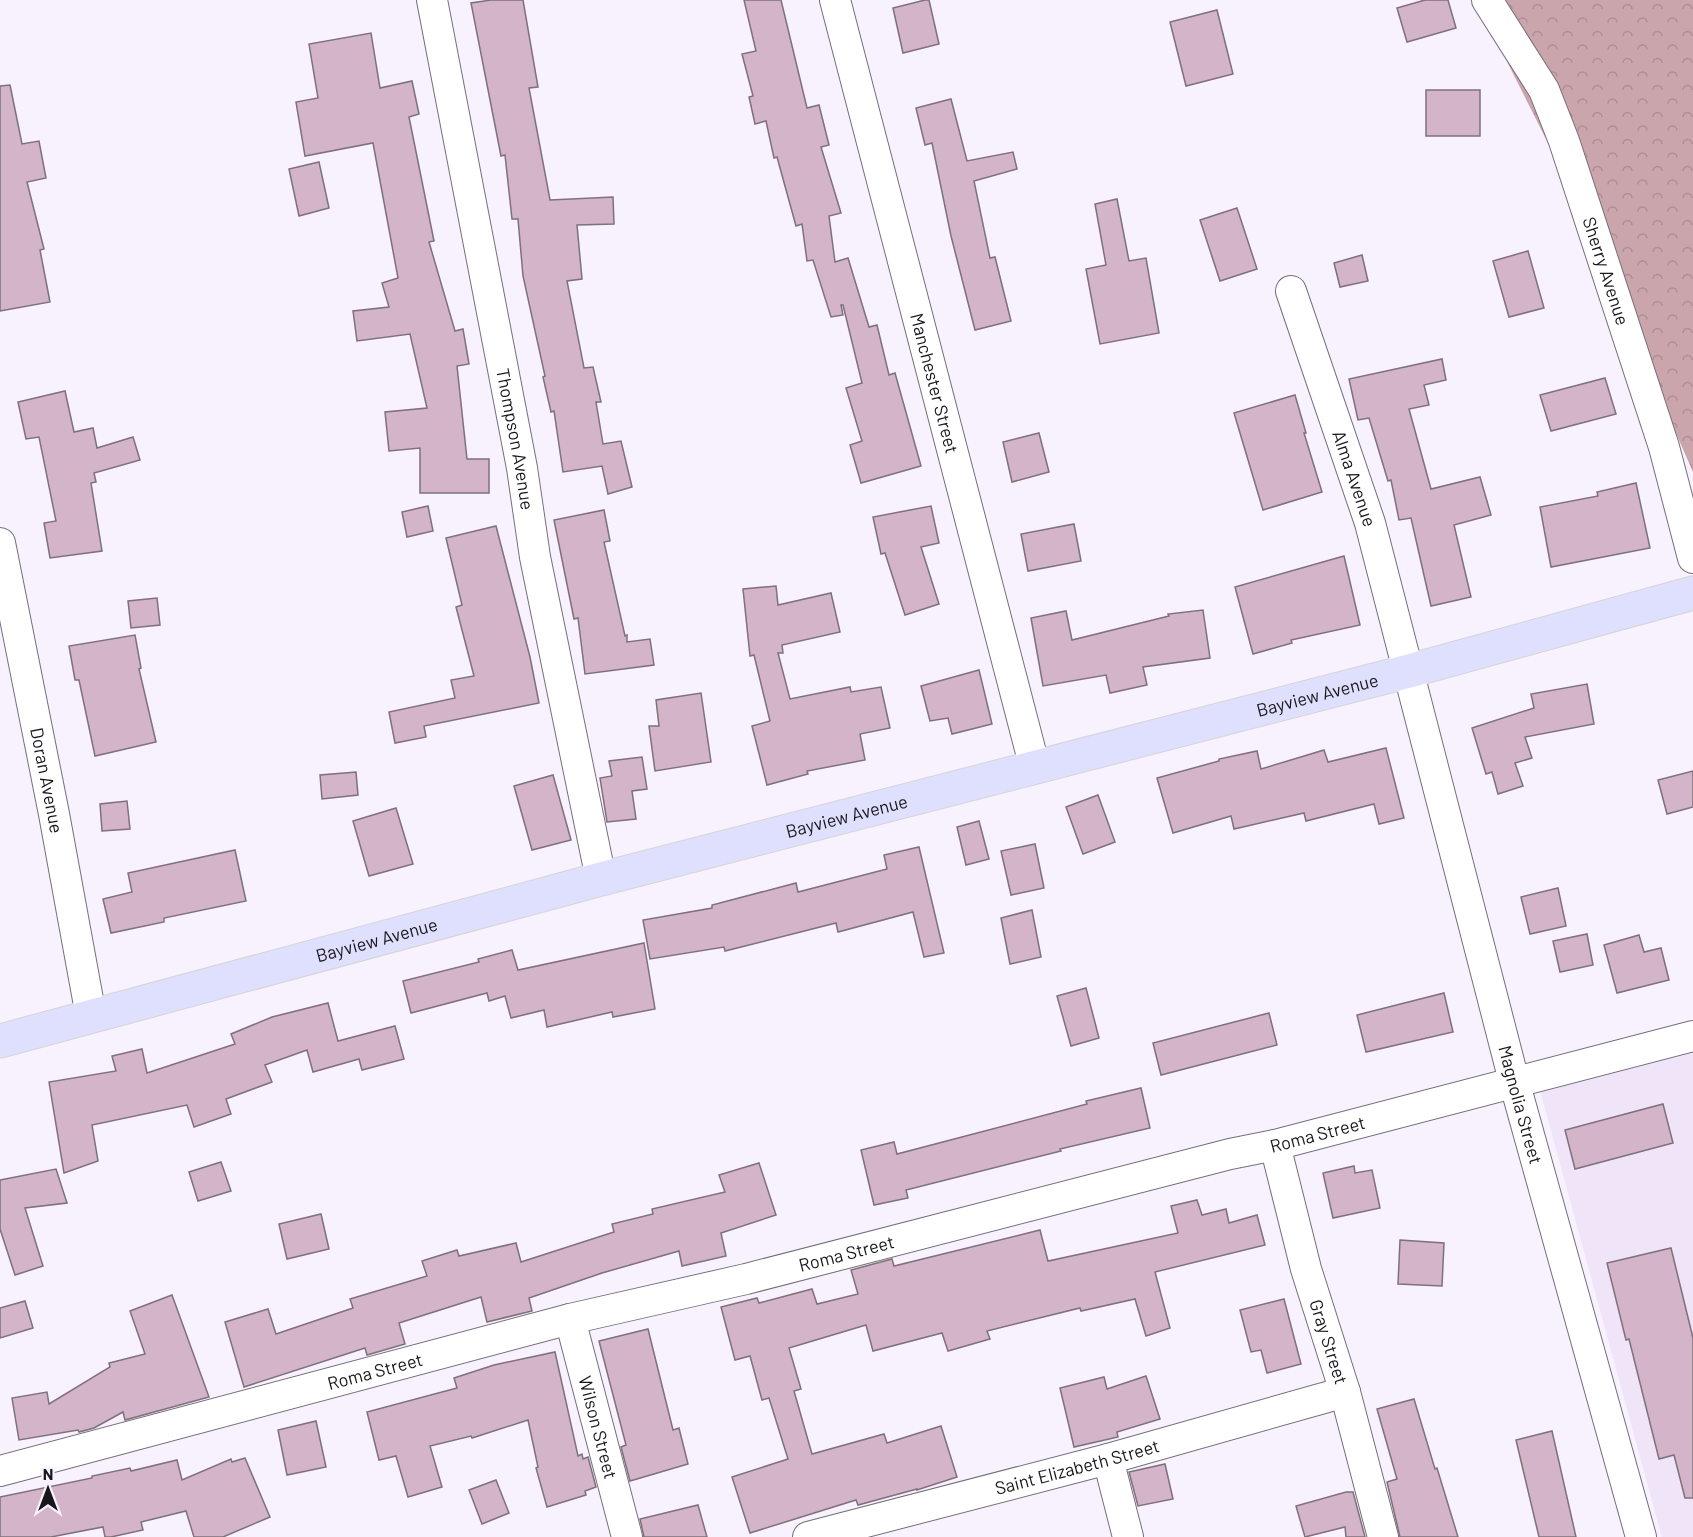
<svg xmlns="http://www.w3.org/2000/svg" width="1693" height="1537" font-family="Barlow,sans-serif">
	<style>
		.built { fill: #efe4f8 }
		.forest { fill: url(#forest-crowns) }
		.building { fill: #d3b4c8; stroke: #7e717a; stroke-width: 1.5 }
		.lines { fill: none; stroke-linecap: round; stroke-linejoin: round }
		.minor-casing { stroke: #756f7b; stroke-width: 32 }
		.major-casing { stroke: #d6d5d6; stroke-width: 35 }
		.minor { stroke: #fff; stroke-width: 30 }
		.major { stroke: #dee0fd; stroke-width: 33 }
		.labels { text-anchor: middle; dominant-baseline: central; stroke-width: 6; stroke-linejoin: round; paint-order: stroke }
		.street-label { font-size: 18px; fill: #19161b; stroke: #f8f1fe }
	</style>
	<defs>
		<pattern id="forest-crowns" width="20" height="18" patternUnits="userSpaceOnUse" patternTransform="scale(1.5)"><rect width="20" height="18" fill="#cba5ac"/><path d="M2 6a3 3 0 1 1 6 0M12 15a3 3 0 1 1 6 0" fill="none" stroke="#ae8d93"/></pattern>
	</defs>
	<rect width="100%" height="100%" fill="#f8f1fe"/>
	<polygon class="built" points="1693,1039 1693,1537 1662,1537 1538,1083"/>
	<polygon class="forest" points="1476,0 1693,0 1693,472 1552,151"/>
	<g class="building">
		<polygon points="491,0 523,0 538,87 529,88 550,200 613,197 614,224 577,225 582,279 567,281 584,368 593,367 601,402 596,402 603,444 621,441 632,487 608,494 602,466 563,472 554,411 551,412 543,377 545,376 523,276 518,219 512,219 505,155 501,156 471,3"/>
		<polygon points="744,0 781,0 807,108 819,105 829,145 821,147 841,213 829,216 835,262 848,258 869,327 877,325 889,375 895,373 921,466 861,483 850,445 862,441 846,388 862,383 843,305 841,305 843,315 831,317 813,260 807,261 802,224 796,226 777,157 774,158 766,121 755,124 749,97 753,96 742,54 756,51"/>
		<polygon points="925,0 929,0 939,44 903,53 893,8"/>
		<polygon points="1425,0 1448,0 1456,28 1407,42 1397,8"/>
		<polygon points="1217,10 1233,74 1186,86 1170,22"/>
		<polygon points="371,33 380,88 412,81 419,114 409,117 434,241 429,242 455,331 463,329 469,364 457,366 467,459 489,459 489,493 420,493 420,448 389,451 385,412 427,408 410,334 357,341 353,311 389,307 382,283 398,278 373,143 305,156 296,102 318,98 309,44"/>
		<polygon points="10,85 22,144 39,141 46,178 27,182 44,249 40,250 50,302 0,311 0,86"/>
		<rect x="1426" y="90" width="54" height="46"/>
		<polygon points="951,99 967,161 1013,152 1017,169 974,181 990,258 995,257 1011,321 975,330 951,236 932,143 925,145 916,108"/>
		<polygon points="319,162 329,208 299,216 289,169"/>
		<polygon points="1117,199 1129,261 1146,258 1159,333 1100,344 1086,269 1106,265 1095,204"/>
		<polygon points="1237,208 1257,269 1220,281 1200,220"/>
		<polygon points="1528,251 1544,308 1509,317 1493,261"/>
		<polygon points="1362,255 1368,281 1340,287 1334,263"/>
		<polygon points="1442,359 1446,380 1424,385 1429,405 1409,409 1431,489 1480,477 1491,515 1454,525 1471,597 1431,606 1411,518 1399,520 1391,480 1388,481 1369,418 1358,420 1349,379"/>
		<polygon points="1605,378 1616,414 1551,431 1540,395"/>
		<polygon points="65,391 74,432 93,428 97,448 133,437 140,460 94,473 96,482 91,483 102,551 50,558 44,523 56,521 39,437 26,439 18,402"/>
		<polygon points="1295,395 1306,433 1304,433 1322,492 1263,510 1234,413"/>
		<polygon points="1039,433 1049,472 1012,482 1003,442"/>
		<polygon points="1636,483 1650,548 1551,567 1540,507 1598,496 1597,492"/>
		<polygon points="428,506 433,531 407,537 402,512"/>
		<polygon points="931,506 939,543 921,547 939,604 905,615 885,553 881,554 873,517"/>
		<polygon points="604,510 610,541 604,542 625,636 627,635 627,642 650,639 654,665 585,674 578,618 574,619 554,520"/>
		<polygon points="1074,524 1081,561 1028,571 1021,534"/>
		<polygon points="496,526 530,657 539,703 424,726 426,737 395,743 389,712 455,698 451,680 474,676 456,607 462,605 446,538"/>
		<polygon points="1344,556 1360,625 1291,640 1292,643 1253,654 1235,587"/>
		<polygon points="776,586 778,605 831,593 840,632 782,645 783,653 778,653 790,699 850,687 851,692 881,687 890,728 860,734 865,760 807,771 808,774 767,785 752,726 770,721 754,655 750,656 743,589"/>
		<polygon points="157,598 160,625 131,628 128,601"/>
		<polygon points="1203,610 1210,658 1143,667 1147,685 1110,693 1106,675 1043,686 1031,618 1066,611 1072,640 1169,616 1168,614"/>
		<polygon points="135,635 141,668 139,669 156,742 95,756 79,680 75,680 69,646"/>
		<polygon points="979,670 992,724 952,734 948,718 930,721 921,686"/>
		<polygon points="1587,684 1594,724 1525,737 1532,758 1515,763 1523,786 1498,794 1492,772 1486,774 1472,728 1534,708 1531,694"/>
		<polygon points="701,693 711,762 655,771 649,726 659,726 656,700"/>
		<polygon points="1386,748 1404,818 1379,824 1374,804 1306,821 1304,813 1234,829 1231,816 1173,833 1157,778 1219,761 1219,759 1257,751 1261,769 1324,750 1328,762"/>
		<polygon points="642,757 647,789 632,791 636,819 607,822 600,778 612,776 609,761"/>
		<polygon points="1693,771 1693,807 1667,814 1658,780"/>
		<polygon points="356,772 358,795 322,799 320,775"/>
		<polygon points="553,775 571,840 532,850 514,786"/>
		<polygon points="1098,795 1115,842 1083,854 1066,807"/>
		<polygon points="127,801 130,829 102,831 100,804"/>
		<polygon points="396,808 413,864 369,876 353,821"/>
		<polygon points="979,821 989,859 966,865 957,827"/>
		<polygon points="1035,844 1044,888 1011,895 1001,851"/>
		<polygon points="919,847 944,953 924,957 913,912 838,932 836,923 725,951 724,947 650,959 643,920 712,908 712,905 796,883 798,892 887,869 884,855"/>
		<polygon points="235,850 246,901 164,918 164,922 111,933 103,899 132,892 128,873"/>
		<polygon points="1558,888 1566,926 1530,934 1521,897"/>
		<polygon points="1032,910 1041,957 1010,964 1001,918"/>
		<polygon points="1587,934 1593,965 1560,972 1553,941"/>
		<polygon points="1639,935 1644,952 1661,948 1669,980 1617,993 1604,945"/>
		<polygon points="644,943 655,1009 613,1017 612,1012 547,1027 544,1010 511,1018 505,996 489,1001 487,993 411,1013 403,981 479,962 478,959 512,950 518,970"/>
		<polygon points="1086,988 1099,1038 1071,1046 1057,996"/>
		<polygon points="1444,993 1453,1032 1366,1052 1357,1015"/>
		<polygon points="328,1003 338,1041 395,1026 404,1059 362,1070 359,1059 313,1072 307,1050 265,1065 272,1082 226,1099 231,1114 194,1127 187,1105 92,1125 98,1161 64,1173 49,1082 116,1071 112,1056 142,1049 147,1073 235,1044 231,1034 272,1017"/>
		<polygon points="1269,1013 1277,1045 1161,1075 1153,1043"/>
		<polygon points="1141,1088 1150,1128 1060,1149 1061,1151 906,1190 908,1198 874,1205 861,1150 894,1142 897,1154 1087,1104 1086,1101"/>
		<polygon points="1663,1104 1673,1143 1575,1169 1565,1130"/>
		<polygon points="221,1162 231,1191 198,1201 189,1172"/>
		<polygon points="759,1163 776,1215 721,1233 726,1256 682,1266 679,1251 602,1273 529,1298 532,1311 487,1322 481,1297 399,1323 405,1344 367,1355 365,1348 244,1387 225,1322 268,1309 276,1334 353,1308 350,1299 427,1276 422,1261 457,1250 459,1256 516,1243 521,1262 614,1232 612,1224 653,1214 652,1209 725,1192 719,1175"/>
		<polygon points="1354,1166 1355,1173 1372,1170 1380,1208 1333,1218 1323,1173"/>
		<polygon points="56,1169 67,1203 25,1208 43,1266 15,1275 0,1229 0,1180"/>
		<polygon points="1197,1200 1202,1215 1226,1209 1229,1223 1257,1215 1265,1245 1155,1272 1170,1328 1146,1336 1135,1299 1081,1311 1080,1308 987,1331 990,1339 948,1351 942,1333 873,1351 866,1325 789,1348 801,1389 794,1391 812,1454 884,1434 887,1443 941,1426 957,1477 917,1490 917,1489 858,1505 856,1500 750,1533 732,1477 788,1459 769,1398 762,1400 750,1356 735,1360 721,1307 757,1298 759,1303 812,1289 817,1304 858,1294 851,1270 892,1259 894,1266 1040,1230 1048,1261 1178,1233 1171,1206"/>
		<polygon points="321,1214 329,1249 287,1259 279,1224"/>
		<polygon points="1400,1240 1444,1243 1442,1286 1398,1284"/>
		<polygon points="1671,1248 1693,1338 1693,1498 1685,1498 1674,1455 1659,1459 1629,1339 1626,1340 1607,1263"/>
		<polygon points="172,1295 209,1397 125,1420 123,1412 94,1428 79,1432 78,1430 19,1440 12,1398 47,1392 49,1404 110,1367 109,1363 145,1354 130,1311"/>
		<polygon points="1284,1299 1301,1364 1267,1373 1261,1350 1251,1352 1240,1310"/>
		<polygon points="25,1301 33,1328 0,1338 0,1308"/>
		<polygon points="648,1329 673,1430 679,1428 688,1464 630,1481 621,1447 626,1445 599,1341"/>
		<polygon points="555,1352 578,1456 582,1454 583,1459 588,1457 596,1487 585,1491 586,1495 547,1507 536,1468 538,1467 528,1420 472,1438 471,1436 430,1446 442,1487 408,1497 396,1456 379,1460 367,1412 457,1388 454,1378 494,1365"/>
		<polygon points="1146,1376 1160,1419 1117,1432 1118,1437 1074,1447 1060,1388 1104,1377 1107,1389"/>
		<polygon points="1414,1399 1435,1469 1437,1468 1458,1537 1400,1537 1387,1482 1397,1479 1377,1409"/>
		<polygon points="316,1421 326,1467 287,1475 278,1430"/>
		<polygon points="1552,1431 1576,1537 1539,1537 1516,1440"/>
		<polygon points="245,1458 270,1517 223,1537 194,1537 186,1511 141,1522 143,1530 111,1537 105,1537 103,1527 51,1537 0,1537 0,1497 92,1478 92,1476 130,1468 131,1471 177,1460 182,1480 231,1459 232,1462"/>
		<polygon points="1165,1464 1173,1499 1138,1506 1129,1472"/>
		<polygon points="496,1480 509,1513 482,1524 469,1490"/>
		<polygon points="1346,1492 1353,1492 1365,1537 1346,1537 1345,1527 1305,1537 1296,1506"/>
		<polygon points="698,1505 707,1537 644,1537 640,1519"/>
	</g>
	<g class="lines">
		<defs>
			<g id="minor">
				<path id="s1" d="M432 0 522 468 535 557 601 879"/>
				<path id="s2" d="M835 0 1035 768"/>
				<path id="s3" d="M1487 0 1544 90 1564 141 1664 447 1693 558"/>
				<path id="s4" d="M1291 291 1370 523 1514 1081 1641 1537"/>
				<path id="s5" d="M0 543 54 814 91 1016"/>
				<path id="s6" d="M1275 1145 1306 1269 1345 1392 1383 1537"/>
				<path id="s7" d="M570 1319 627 1537"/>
				<polyline points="1108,1459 1128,1537"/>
				<path id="s8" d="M0 1471 570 1319 746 1279 1230 1154 1275 1145 1693 1036"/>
				<path id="s9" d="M808 1537 1108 1459 1345 1392"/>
			</g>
			<g id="major">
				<path id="s10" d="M0 1041 601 879 1409 671 1693 593"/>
			</g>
		</defs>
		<use href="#minor" class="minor-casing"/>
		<use href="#major" class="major-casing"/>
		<use href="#minor" class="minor"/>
		<use href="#major" class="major"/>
	</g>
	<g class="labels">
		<g class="street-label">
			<text stroke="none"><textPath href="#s3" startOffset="298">Sherry Avenue</textPath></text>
			<text stroke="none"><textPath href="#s2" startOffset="396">Manchester Street</textPath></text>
			<text stroke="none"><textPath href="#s1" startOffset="447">Thompson Avenue</textPath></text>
			<text stroke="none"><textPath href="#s4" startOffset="198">Alma Avenue</textPath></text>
			<text stroke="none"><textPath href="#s10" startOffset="1362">Bayview Avenue</textPath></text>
			<text stroke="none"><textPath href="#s5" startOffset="242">Doran Avenue</textPath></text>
			<text stroke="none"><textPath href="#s10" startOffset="876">Bayview Avenue</textPath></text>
			<text stroke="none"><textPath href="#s10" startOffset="390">Bayview Avenue</textPath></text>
			<text stroke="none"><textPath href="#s4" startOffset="846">Magnolia Street</textPath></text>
			<text stroke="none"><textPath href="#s8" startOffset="1360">Roma Street</textPath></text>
			<text stroke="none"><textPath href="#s8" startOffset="874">Roma Street</textPath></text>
			<text stroke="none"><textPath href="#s6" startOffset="204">Gray Street</textPath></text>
			<text stroke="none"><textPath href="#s8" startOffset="388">Roma Street</textPath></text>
			<text stroke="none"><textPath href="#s7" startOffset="112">Wilson Street</textPath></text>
			<text stroke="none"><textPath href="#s9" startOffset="278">Saint Elizabeth Street</textPath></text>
		</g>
	</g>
	<g transform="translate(48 1489)" stroke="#f8f1fe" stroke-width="4.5" paint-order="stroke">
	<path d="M0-4.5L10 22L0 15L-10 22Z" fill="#19161b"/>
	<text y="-9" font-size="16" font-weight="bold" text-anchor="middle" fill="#19161b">N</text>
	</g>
</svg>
